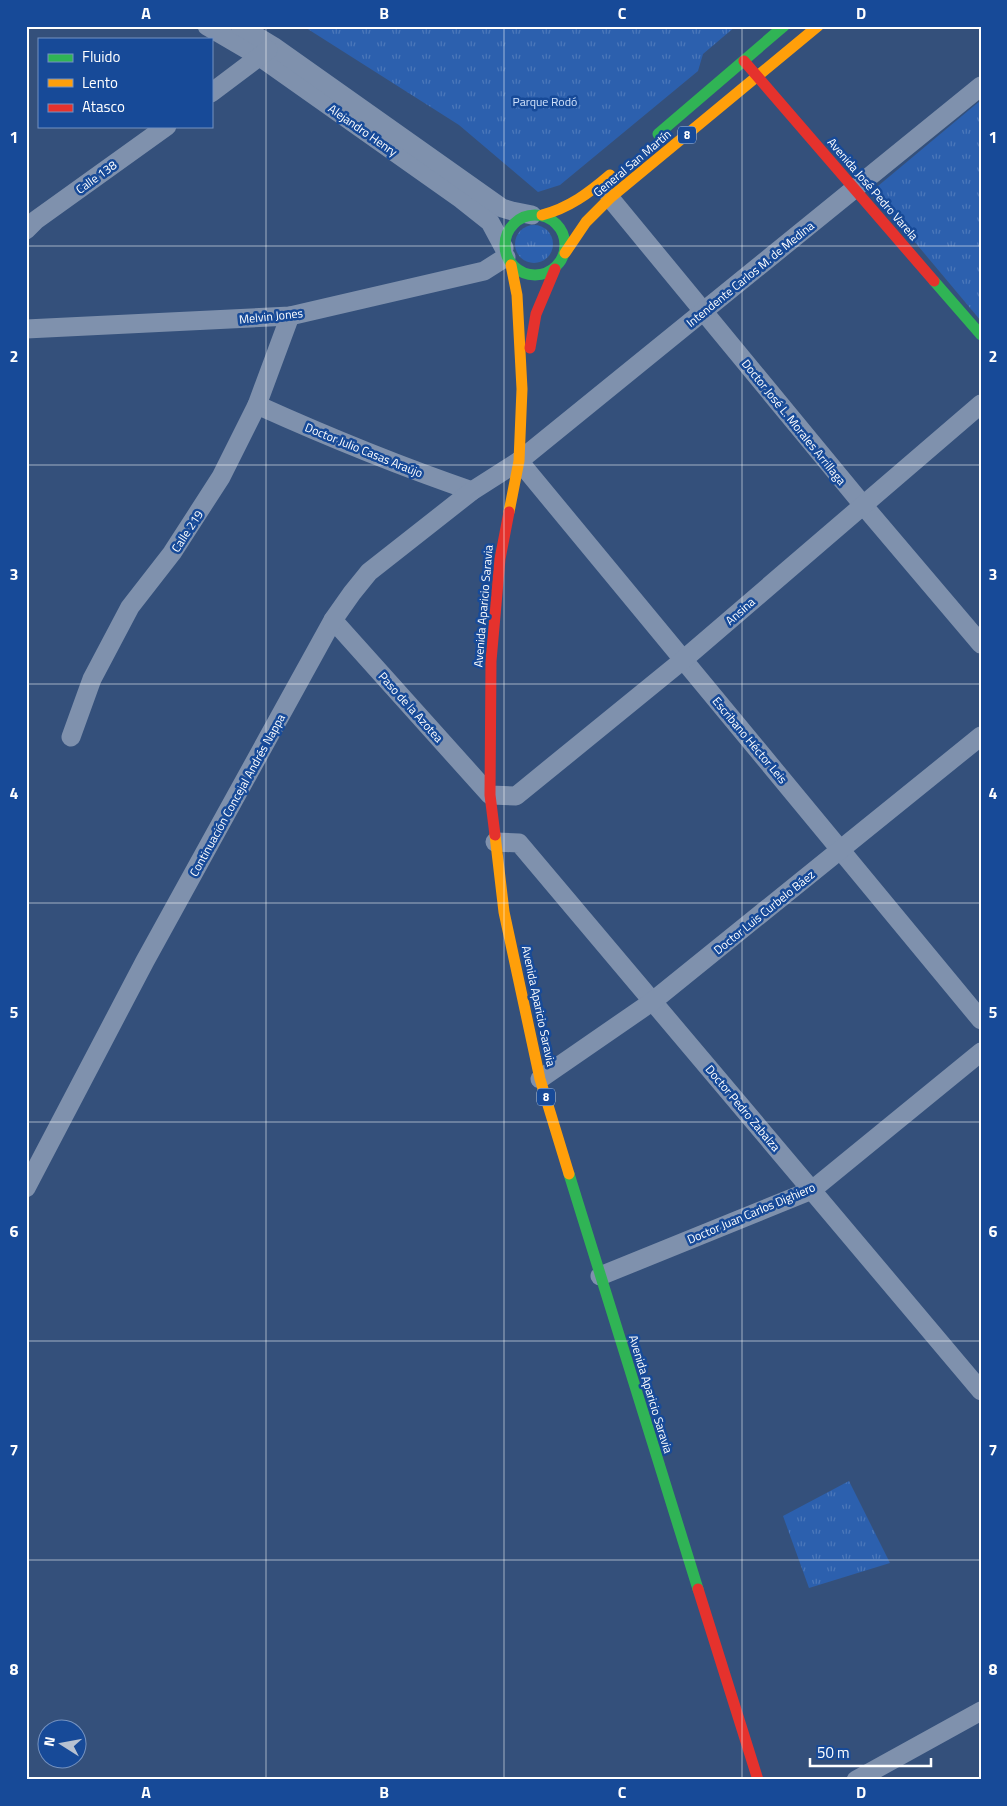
<svg xmlns="http://www.w3.org/2000/svg" width="1007" height="1806" font-family="'Titillium Web',sans-serif">
	<style>
		.park { fill: url(#park-tufts) }
		.lines { fill: none; stroke-linecap: round; stroke-linejoin: round }
		.street { stroke: #7f91ad; stroke-width: 19 }
		.fast { stroke: #30b455; stroke-width: 11 }
		.slow { stroke: #ff9f0a; stroke-width: 11 }
		.jam { stroke: #e5322d; stroke-width: 11 }
		.grid { fill: none; stroke: #fff; stroke-width: 1; stroke-opacity: 0.55 }
		.labels { text-anchor: middle; dominant-baseline: central; stroke-width: 5; stroke-linejoin: round; paint-order: stroke }
		.shield { fill: #174a98; stroke: #b9c9e0; stroke-width: 1 }
		.shield-label { font-size: 11px; font-weight: bold; fill: #fff }
		.park-label { font-size: 12px; fill: #d2e3fc; stroke: #174a98 }
		.street-label { font-size: 12px; fill: #fff; stroke: #174a98 }
		.neatline { fill: none; stroke: #fff; stroke-width: 2 }
		.grid-label { font-size: 16px; text-anchor: middle; font-weight: bold; fill: #fff }
	</style>
	<defs>
		<pattern id="park-tufts" width="24" height="20" patternUnits="userSpaceOnUse" patternTransform="scale(1.25)"><rect width="24" height="20" fill="#2c60ae"/><path d="M3 7l-1-3M5 7V3M7 7l1-3M15 17l-1-3M17 17v-4M19 17l1-3" fill="none" stroke="#4c78ba"/></pattern>
	</defs>
	<rect width="100%" height="100%" fill="#34507b"/>
	<g class="park">
		<polygon points="303,26 736,26 703,54 698,71 560,185 538,192 459,125"/>
		<polygon points="981,100 981,321 872,191"/>
		<circle cx="534" cy="244" r="19"/>
		<polygon points="849,1481 890,1563 809,1588 783,1516"/>
	</g>
	<g class="lines">
		<g class="street">
			<polyline points="207,26 260,57 461,199 490,222 504,248"/>
			<polyline points="240,26 273,46 502,208 512,211 532,215"/>
			<polyline points="211,93 268,50"/>
			<polyline points="610,198 863,505 981,644"/>
			<polyline points="26,230 36,220 167,126"/>
			<polyline points="26,329 290,316 484,271 506,257"/>
			<path d="M257 405C328 437 399 466 472 491"/>
			<polyline points="519,461 981,1020"/>
			<polyline points="333,620 490,795 516,796 683,660 981,404"/>
			<polyline points="71,737 92,679 130,607 172,553 221,477 257,405 290,316"/>
			<polyline points="495,842 519,843 981,1391"/>
			<polyline points="540,1079 653,1001 981,736"/>
			<polyline points="26,1188 145,961 333,620 352,593 369,572 472,491 519,461 981,86"/>
			<polyline points="600,1276 812,1190 981,1052"/>
			<polyline points="856,1780 981,1711"/>
		</g>
		<g class="fast">
			<polyline points="658,134 784,26"/>
			<circle cx="535" cy="245" r="30"/>
			<polyline points="934,281 981,335"/>
			<polyline points="569,1174 698,1589"/>
		</g>
		<g class="slow">
			<path d="M542 215C569 208 589 193 610 175"/>
			<polyline points="565,253 586,222 610,198 818,26"/>
			<polyline points="509,512 519,461 522,389 517,295 511,265"/>
			<polyline points="495,835 504,912 540,1079 569,1174"/>
		</g>
		<g class="jam">
			<polyline points="744,61 934,281"/>
			<polyline points="530,348 536,314 555,269"/>
			<polyline points="495,835 490,795 491,661 500,559 509,512"/>
			<polyline points="698,1589 758,1780"/>
		</g>
	</g>
	<path class="grid" d="M266 26V1780M504 26V1780M742 26V1780M26 246H981M26 465H981M26 684H981M26 903H981M26 1122H981M26 1341H981M26 1560H981"/>
	<g class="labels">
		<g class="shield">
			<rect x="678" y="126.5" width="18" height="17" rx="4"/>
			<rect x="537" y="1088.5" width="18" height="17" rx="4"/>
		</g>
		<g class="shield-label">
			<text x="687" y="135">8</text>
			<text x="546" y="1097">8</text>
		</g>
		<g class="park-label">
			<text x="545" y="101">Parque Rodó</text>
		</g>
		<g class="street-label">
			<text transform="translate(363 130) rotate(35)">Alejandro Henry</text>
			<text transform="translate(632 163) rotate(-40)">General San Martín</text>
			<text transform="translate(96 177) rotate(-36)">Calle 138</text>
			<text transform="translate(873 189) rotate(49)">Avenida José Pedro Varela</text>
			<text transform="translate(750 274) rotate(-39)">Intendente Carlos M. de Medina</text>
			<text transform="translate(271 316) rotate(-6)">Melvin Jones</text>
			<text transform="translate(794 422) rotate(51)">Doctor José L. Morales Arrillaga</text>
			<text transform="translate(364 450) rotate(22)">Doctor Julio Casas Araújo</text>
			<text transform="translate(187 531) rotate(-57)">Calle 219</text>
			<text transform="translate(483 606) rotate(-85)">Avenida Aparicio Saravia</text>
			<text transform="translate(740 611) rotate(-41)">Ansina</text>
			<text transform="translate(411 707) rotate(48)">Paso de la Azotea</text>
			<text transform="translate(750 740) rotate(50)">Escribano Héctor Leis</text>
			<text transform="translate(237 795) rotate(-61)">Continuación Concejal Andrés Nappa</text>
			<text transform="translate(764 912) rotate(-39)">Doctor Luis Curbelo Báez</text>
			<text transform="translate(539 1006) rotate(78)">Avenida Aparicio Saravia</text>
			<text transform="translate(743 1108) rotate(50)">Doctor Pedro Zabalza</text>
			<text transform="translate(751 1213) rotate(-23)">Doctor Juan Carlos Dighiero</text>
			<text transform="translate(651 1394) rotate(73)">Avenida Aparicio Saravia</text>
		</g>
	</g>
	<rect width="1007" height="1806" fill="none" stroke="#174a98" stroke-width="55"/>
	<rect x="38" y="38" width="175" height="90" fill="#174a98" stroke="#7492c1"/>
	<rect x="48" y="54" width="25" height="8" fill="#30b455" stroke="#7492c1"/>
	<text x="82" y="62" font-size="15" fill="#ffffff">Fluido</text>
	<rect x="48" y="79" width="25" height="8" fill="#ff9f0a" stroke="#7492c1"/>
	<text x="82" y="88" font-size="15" fill="#ffffff">Lento</text>
	<rect x="48" y="104" width="25" height="8" fill="#e5322d" stroke="#7492c1"/>
	<text x="82" y="112" font-size="15" fill="#ffffff">Atasco</text>
	<g transform="translate(62 1744) rotate(281)"><circle r="24" fill="#174a98" stroke="#7492c1"/>
	<path d="M0-4L9 19L0 12L-9 19Z" fill="#b8c2d1"/>
	<text y="-8" font-size="14" font-weight="bold" text-anchor="middle" fill="#ffffff">N</text>
	</g>
	<path d="M810 1758v8h121v-8" fill="none" stroke="#ffffff" stroke-width="2.5"/>
	<text x="817" y="1758" font-size="15" fill="#ffffff" stroke="#174a98" stroke-width="4" paint-order="stroke">50 m</text>
	<rect x="28" y="28" width="952" height="1750" class="neatline"/>
	<g class="grid-label">
		<text x="146" y="19">A</text>
		<text x="384" y="19">B</text>
		<text x="622" y="19">C</text>
		<text x="861" y="19">D</text>
		<text x="14" y="143">1</text>
		<text x="993" y="143">1</text>
		<text x="14" y="362">2</text>
		<text x="993" y="362">2</text>
		<text x="14" y="580">3</text>
		<text x="993" y="580">3</text>
		<text x="14" y="799">4</text>
		<text x="993" y="799">4</text>
		<text x="14" y="1018">5</text>
		<text x="993" y="1018">5</text>
		<text x="14" y="1237">6</text>
		<text x="993" y="1237">6</text>
		<text x="14" y="1456">7</text>
		<text x="993" y="1456">7</text>
		<text x="14" y="1675">8</text>
		<text x="993" y="1675">8</text>
		<text x="146" y="1798">A</text>
		<text x="384" y="1798">B</text>
		<text x="622" y="1798">C</text>
		<text x="861" y="1798">D</text>
	</g>
</svg>
